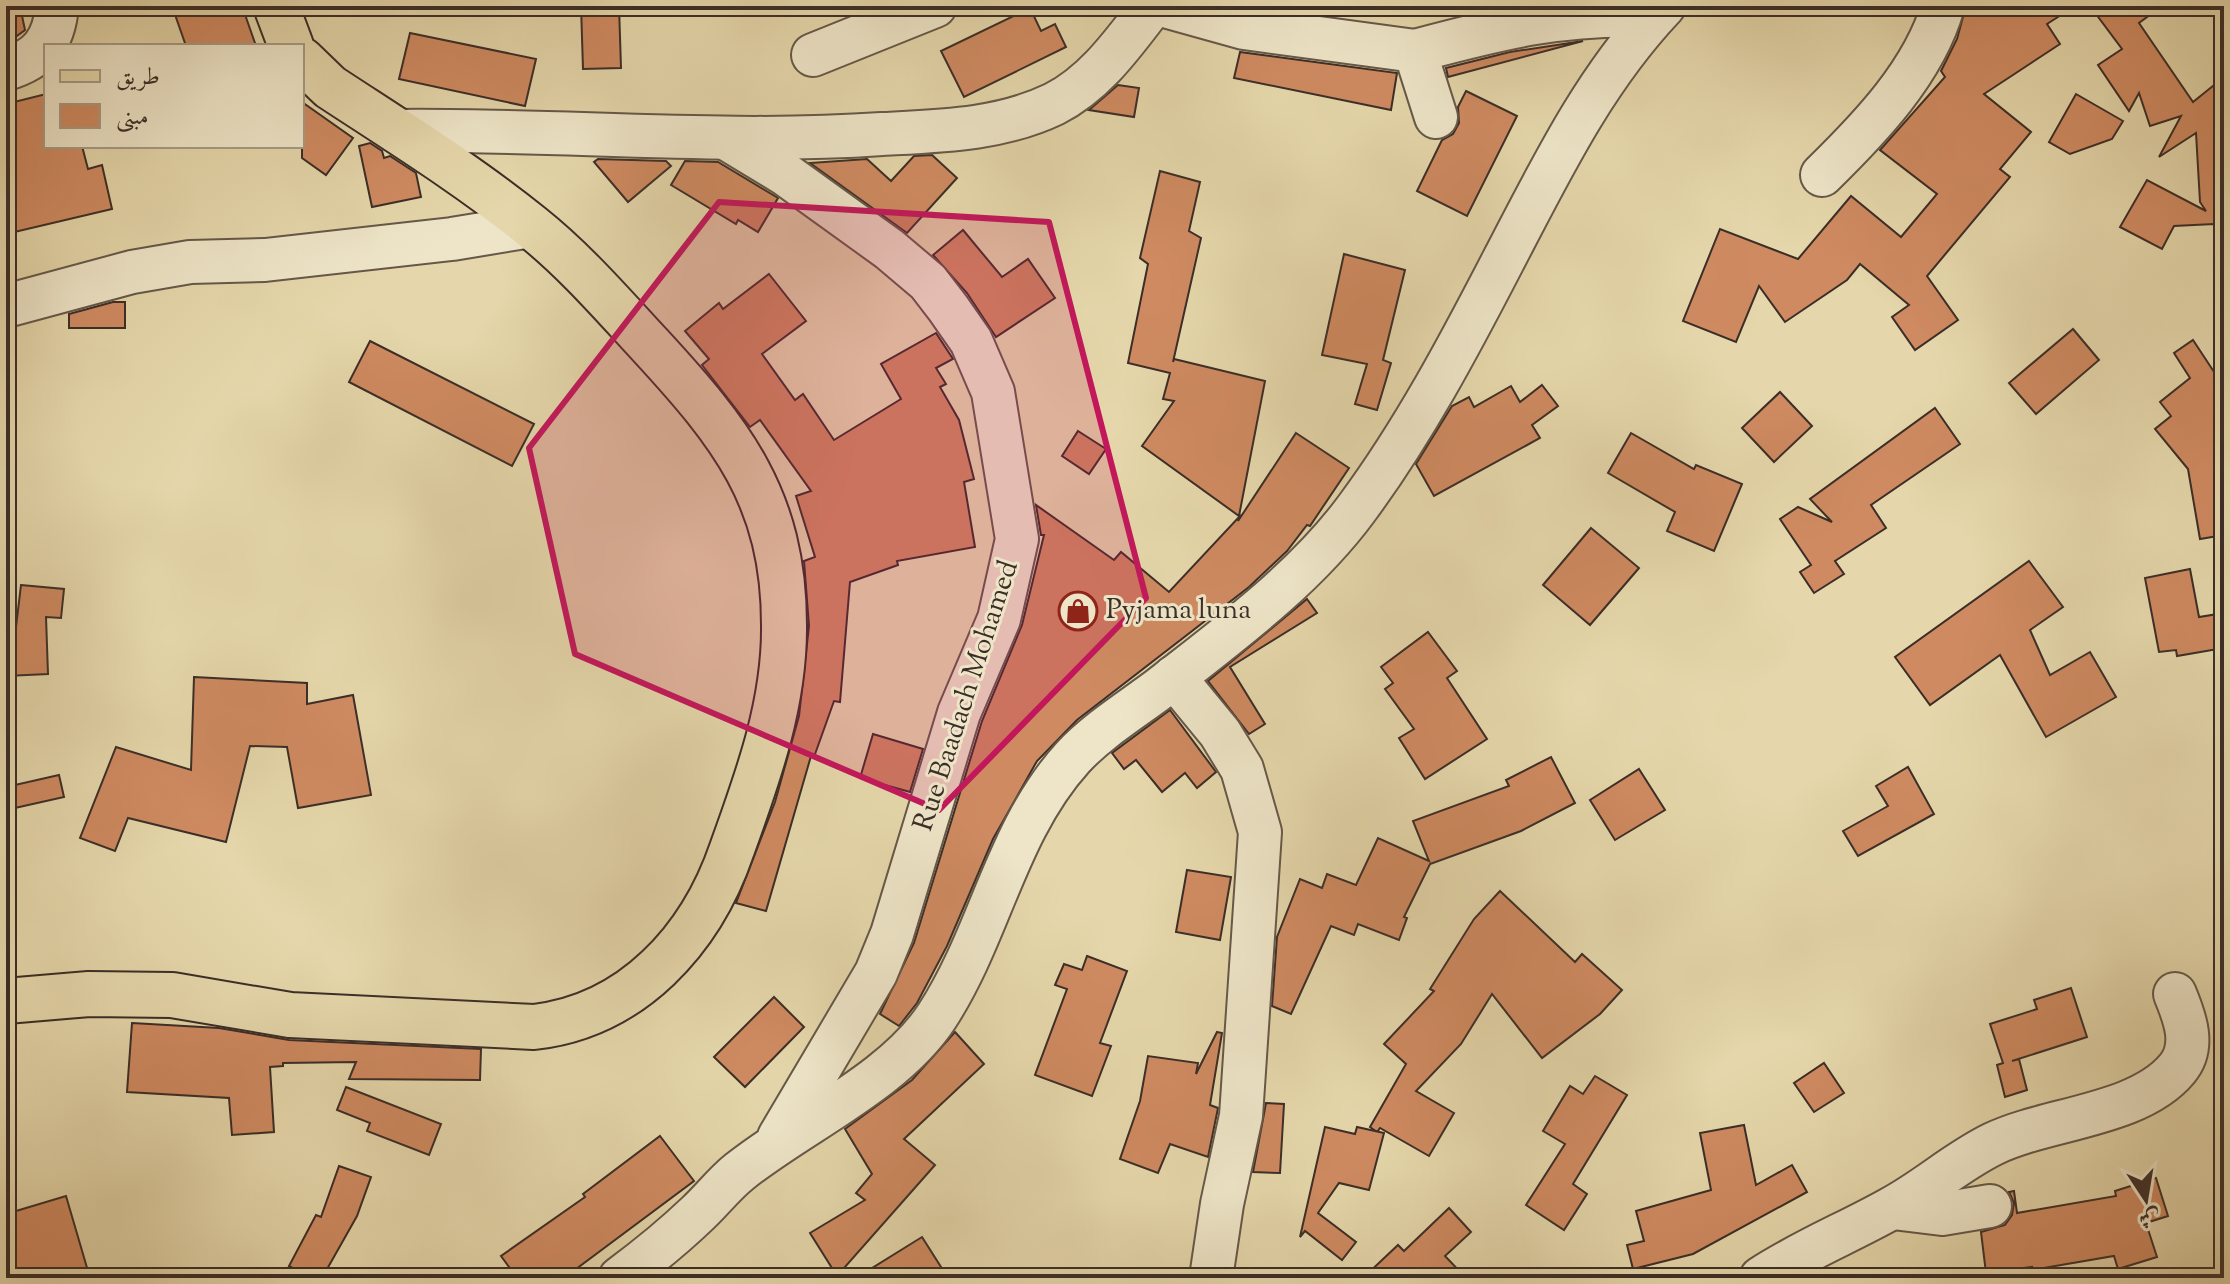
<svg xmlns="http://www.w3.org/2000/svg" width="2230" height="1284" font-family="'Sorts Mill Goudy',Amiri,serif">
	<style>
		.building { fill: #cf8a61; stroke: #3b2e28; stroke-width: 2 }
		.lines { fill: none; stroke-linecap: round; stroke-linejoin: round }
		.minor-casing { stroke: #665849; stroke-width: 46 }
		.major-casing { stroke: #3b2e28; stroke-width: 48 }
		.minor { stroke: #eee5c8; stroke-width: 42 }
		.major { stroke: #e5d7ab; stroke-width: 44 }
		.marked { fill: #c2185b; fill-opacity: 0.2; stroke: #c2185b; stroke-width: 6; stroke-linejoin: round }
		.labels { text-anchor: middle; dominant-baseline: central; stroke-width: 6; stroke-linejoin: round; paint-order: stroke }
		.poi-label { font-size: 28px; fill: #3b2e28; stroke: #eee5c8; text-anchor: start }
		.street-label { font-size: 28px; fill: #3b2e28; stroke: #eee5c8 }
	</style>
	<rect width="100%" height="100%" fill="#e5d7ab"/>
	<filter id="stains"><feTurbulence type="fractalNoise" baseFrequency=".0025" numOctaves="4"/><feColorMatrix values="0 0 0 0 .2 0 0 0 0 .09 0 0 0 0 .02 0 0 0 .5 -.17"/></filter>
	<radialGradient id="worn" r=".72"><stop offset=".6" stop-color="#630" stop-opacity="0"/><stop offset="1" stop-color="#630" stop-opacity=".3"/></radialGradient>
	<g class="building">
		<polygon points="6,6 20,6 25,30 6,44"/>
		<polygon points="172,6 242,6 256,46 186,46"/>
		<polygon points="581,6 619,6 621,68 583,69"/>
		<polygon points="1966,6 2075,6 2047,24 2060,44 1984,94 2031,132 2000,169 2010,177 1927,276 1958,320 1915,350 1892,317 1909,305 1860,264 1847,280 1785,322 1759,286 1736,342 1683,321 1720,229 1798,259 1851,196 1901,237 1937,194 1880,150 1945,77 1941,71 1957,39"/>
		<polygon points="2090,6 2162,6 2139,23 2193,102 2224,77 2224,119 2220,122 2224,239 2214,224 2174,226 2162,249 2120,227 2147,180 2206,211 2200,202 2196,133 2159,157 2181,116 2150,126 2139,93 2129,111 2098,65 2122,49"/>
		<polygon points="1030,8 1041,31 1055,24 1066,47 964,97 941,51"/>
		<polygon points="410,33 536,59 525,106 399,79"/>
		<polygon points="1583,41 1448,77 1446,68 1510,52"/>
		<polygon points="1240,52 1397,73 1391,110 1234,78"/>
		<polygon points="1118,85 1139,88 1134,117 1089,110"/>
		<polygon points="1466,91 1517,116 1467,216 1417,191 1442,140 1453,134 1459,123 1458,107"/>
		<polygon points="46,94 46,146 82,146 88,169 102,165 112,209 6,234 6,104"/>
		<polygon points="2076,94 2123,121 2112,139 2070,154 2049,142"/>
		<polygon points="302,102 353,138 326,175 302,158"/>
		<polygon points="370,143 382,151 384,158 390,156 416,173 421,197 372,207 359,146"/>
		<polygon points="932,155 957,178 907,233 810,163 867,159 891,181 914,156"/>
		<polygon points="598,159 666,161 671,166 628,202 594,162"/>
		<polygon points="685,161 718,162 778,198 758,232 738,220 736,224 671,185"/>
		<polygon points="1160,171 1200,182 1189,231 1201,238 1173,362 1174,359 1265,381 1239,516 1142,446 1174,401 1163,399 1170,373 1128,363 1148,264 1140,258"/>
		<polygon points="963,230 1002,277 1028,259 1055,298 996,337 967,293 933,255"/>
		<polygon points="1344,254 1405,270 1383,360 1391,363 1377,410 1355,404 1367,364 1322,355"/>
		<polygon points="769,274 806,321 762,354 795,400 803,394 834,440 901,399 881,364 936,333 953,359 936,368 946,384 940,387 959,420 974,479 964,482 975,547 897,561 898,565 850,582 840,702 834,701 814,757 811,756 766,911 736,903 775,802 799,716 809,626 804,561 815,557 796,496 811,491 760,420 750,427 702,365 709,359 685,331 719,303 723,309"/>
		<polygon points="113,302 125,302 125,328 69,328 69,314"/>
		<polygon points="2073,329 2099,360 2036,414 2009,383"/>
		<polygon points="2193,340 2224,387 2224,535 2200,539 2188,469 2155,429 2171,416 2160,402 2190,378 2174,353"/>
		<polygon points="370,341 534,424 512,466 349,382"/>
		<polygon points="1542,385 1558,406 1532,425 1540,438 1434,496 1416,464 1452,406 1469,397 1474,407 1511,386 1520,402"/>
		<polygon points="1780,392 1812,426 1774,462 1742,428"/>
		<polygon points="1935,408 1960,444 1871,505 1886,528 1835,561 1844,574 1814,593 1800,572 1811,565 1780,519 1798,507 1832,522 1810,499"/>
		<polygon points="1078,431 1106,449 1089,474 1062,456"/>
		<polygon points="1296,433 1349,468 1310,526 1307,525 1287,551 1249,587 1077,720 1037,761 993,839 947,946 917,1003 899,1026 880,1014 914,943 982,721 1022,625 1044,535 1041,535 1036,505 1114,560 1121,552 1169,592 1239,517 1238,521"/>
		<polygon points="1631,433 1694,469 1696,465 1742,484 1714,551 1667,531 1675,512 1608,473"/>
		<polygon points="1591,528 1639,568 1590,625 1543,585"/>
		<polygon points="2029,561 2063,607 2030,630 2050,675 2090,652 2116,697 2046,737 2000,655 1930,705 1895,657"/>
		<polygon points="2190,569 2199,617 2224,613 2224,648 2177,656 2176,650 2159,652 2145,578"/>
		<polygon points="21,585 64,589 61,618 46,617 48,674 6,676 6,627 16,627"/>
		<polygon points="1307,599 1317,613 1230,667 1265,724 1249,734 1208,681"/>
		<polygon points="1428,632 1457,671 1447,678 1487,739 1425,779 1399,738 1414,729 1385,689 1393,683 1381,667"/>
		<polygon points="194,677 307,683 307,704 353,695 371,795 298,808 287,747 250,746 226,842 128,818 115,851 80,838 116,747 191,770"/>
		<polygon points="1170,710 1216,772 1197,788 1185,773 1162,792 1136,760 1124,769 1112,753"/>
		<polygon points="873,734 923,749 910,792 860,778"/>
		<polygon points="1551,757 1575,803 1521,831 1430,864 1404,917 1407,918 1399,940 1358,924 1354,935 1331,926 1291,1014 1272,1006 1277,937 1300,879 1322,888 1327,874 1356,885 1378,838 1429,861 1413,821 1509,786 1506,780"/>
		<polygon points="1908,767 1934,814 1858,856 1843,831 1888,806 1876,786"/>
		<polygon points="1639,769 1665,810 1615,840 1590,800"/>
		<polygon points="59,775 64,797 6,810 6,787"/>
		<polygon points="1187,870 1231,877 1220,940 1176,932"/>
		<polygon points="1500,891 1575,962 1582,954 1622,990 1600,1014 1542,1058 1492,994 1461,1044 1416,1091 1454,1113 1429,1156 1380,1128 1377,1132 1370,1127 1406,1064 1384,1044 1434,991 1430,989 1474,919"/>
		<polygon points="1087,956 1127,971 1100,1043 1111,1046 1092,1096 1035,1075 1067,989 1055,985 1064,964 1082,970"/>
		<polygon points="2071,988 2087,1037 2012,1061 2019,1059 2027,1090 2005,1097 1997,1065 2003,1063 1990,1024 2037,1009 2034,1000"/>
		<polygon points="774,997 804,1027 745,1087 714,1057"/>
		<polygon points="132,1023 219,1028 289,1040 481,1049 480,1080 349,1079 356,1062 283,1063 283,1066 270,1067 274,1132 232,1135 229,1098 127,1092"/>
		<polygon points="955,1032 984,1064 904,1139 935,1165 837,1276 810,1233 865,1200 856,1193 872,1174 845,1129 912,1080"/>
		<polygon points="1217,1032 1222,1033 1210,1105 1218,1108 1217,1113 1208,1157 1170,1144 1158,1173 1120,1159 1140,1101 1148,1056 1198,1063 1196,1074"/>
		<polygon points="1824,1063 1844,1093 1814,1112 1794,1083"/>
		<polygon points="1595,1076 1627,1095 1573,1184 1587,1194 1564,1230 1526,1205 1565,1144 1543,1131 1570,1086 1583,1094"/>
		<polygon points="346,1087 441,1124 429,1155 367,1131 370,1123 337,1110"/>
		<polygon points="1266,1103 1284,1104 1280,1173 1253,1172"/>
		<polygon points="1744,1125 1756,1185 1792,1165 1807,1192 1693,1254 1633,1269 1627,1245 1644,1241 1636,1211 1711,1190 1700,1133"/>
		<polygon points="1325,1127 1355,1134 1357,1127 1384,1133 1369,1190 1339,1183 1318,1213 1356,1242 1342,1260 1305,1231 1300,1237"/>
		<polygon points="660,1136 694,1181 564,1278 517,1278 501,1256 585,1197 583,1194"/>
		<polygon points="339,1166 371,1177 357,1216 322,1278 311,1278 289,1266 316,1215 321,1217"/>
		<polygon points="2156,1178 2168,1216 2146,1223 2157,1257 2118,1269 2114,1256 2032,1270 2032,1267 1986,1273 1981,1232 2005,1225 2012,1215 2014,1203 2009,1192 2014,1191 2017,1213 2116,1196 2115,1191"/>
		<polygon points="66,1196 90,1278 6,1278 6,1241 13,1239 6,1214"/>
		<polygon points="1449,1208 1471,1232 1445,1256 1466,1278 1363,1278 1398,1245 1404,1251"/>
		<polygon points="922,1237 948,1278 856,1278"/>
	</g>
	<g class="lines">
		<defs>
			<g id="minor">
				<polyline points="1165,6 1244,28 1415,51 1436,117"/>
				<path d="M1415 51C1501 28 1564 12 1654 16"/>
				<polyline points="813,55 935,6"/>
				<path d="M6 69C40 59 54 41 57 6"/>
				<path d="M396 131C558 129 720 145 882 134 941 131 1000 130 1054 104 1096 83 1124 42 1152 6"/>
				<polyline points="729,140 785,174 889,249 928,282 948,308 971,341 993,392 1017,539 999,619 959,713 892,934 876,973 779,1137"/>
				<path d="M1822 175C1870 128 1924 72 1943 6"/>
				<polyline points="6,306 132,272 190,262 265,260 452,239 531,226"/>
				<polyline points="1174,677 1220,733 1242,769 1260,832 1241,1116 1222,1204 1211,1278"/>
				<polyline points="1893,1208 1942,1214 1990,1206"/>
				<path d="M620 1278C647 1258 674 1236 698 1213 712 1200 724 1184 739 1172 800 1123 894 1082 937 1016 991 933 1005 832 1073 757 1097 731 1131 710 1159 689 1228 635 1305 579 1357 508 1414 431 1459 346 1503 261 1550 171 1593 81 1664 6"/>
				<path d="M1761 1278C1802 1251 1847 1233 1890 1209 1926 1190 1956 1162 1993 1144 2046 1118 2138 1116 2177 1069 2196 1047 2185 1018 2175 994"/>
			</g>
			<g id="major">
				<polyline points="276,6 291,46"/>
				<path d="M6 1001 89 994 172 995 290 1015 534 1027C632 1016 701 940 732 849 758 777 785 703 784 625 784 498 731 433 650 345 612 304 575 261 531 226 468 175 397 131 330 87L302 60"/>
			</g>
		</defs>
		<use href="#minor" class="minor-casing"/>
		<use href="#major" class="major-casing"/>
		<use href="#minor" class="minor"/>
		<use href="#major" class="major"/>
	</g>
	<path class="marked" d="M719 202 1049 222 1146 598 939 810 575 654 529 448Z"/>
	<defs>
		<symbol id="shop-ring" viewBox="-11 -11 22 22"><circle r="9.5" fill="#eee5c8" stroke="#8f2418" stroke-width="1.5"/><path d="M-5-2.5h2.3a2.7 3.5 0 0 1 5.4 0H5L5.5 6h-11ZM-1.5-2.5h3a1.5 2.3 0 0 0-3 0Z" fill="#8f2418"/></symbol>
	</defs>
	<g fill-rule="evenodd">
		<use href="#shop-ring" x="1056" y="589" width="44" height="44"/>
	</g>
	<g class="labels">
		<g class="poi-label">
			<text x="1106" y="611">Pyjama luna</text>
		</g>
		<g class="street-label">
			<text transform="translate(967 696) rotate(-72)">Rue Baadach Mohamed</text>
		</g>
	</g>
	<rect width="2230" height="1284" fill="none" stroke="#e5d7ab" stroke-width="32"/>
	<rect x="8" y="8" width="2214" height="1268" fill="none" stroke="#3b2e28" stroke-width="4"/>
	<rect x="16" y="16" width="2198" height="1252" fill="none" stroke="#3b2e28" stroke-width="2"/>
	<rect x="44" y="44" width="260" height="104" fill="#eee5c8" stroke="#a69c88" stroke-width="2"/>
	<rect x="60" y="70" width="40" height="12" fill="#e5d7ab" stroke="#a69c88" stroke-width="2"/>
	<text x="116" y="84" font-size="24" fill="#3b2e28">طريق</text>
	<rect x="60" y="104" width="40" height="24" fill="#cf8a61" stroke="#a69c88" stroke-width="2"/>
	<text x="116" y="124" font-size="24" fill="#3b2e28">مبنى</text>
	<g transform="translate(2146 1200) rotate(168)" stroke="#eee5c8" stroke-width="6" paint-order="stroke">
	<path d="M0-6L14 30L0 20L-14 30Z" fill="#3b2e28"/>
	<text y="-12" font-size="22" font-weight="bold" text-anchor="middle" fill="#3b2e28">ش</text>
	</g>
	<rect width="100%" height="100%" filter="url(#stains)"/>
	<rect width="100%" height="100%" fill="url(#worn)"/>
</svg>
